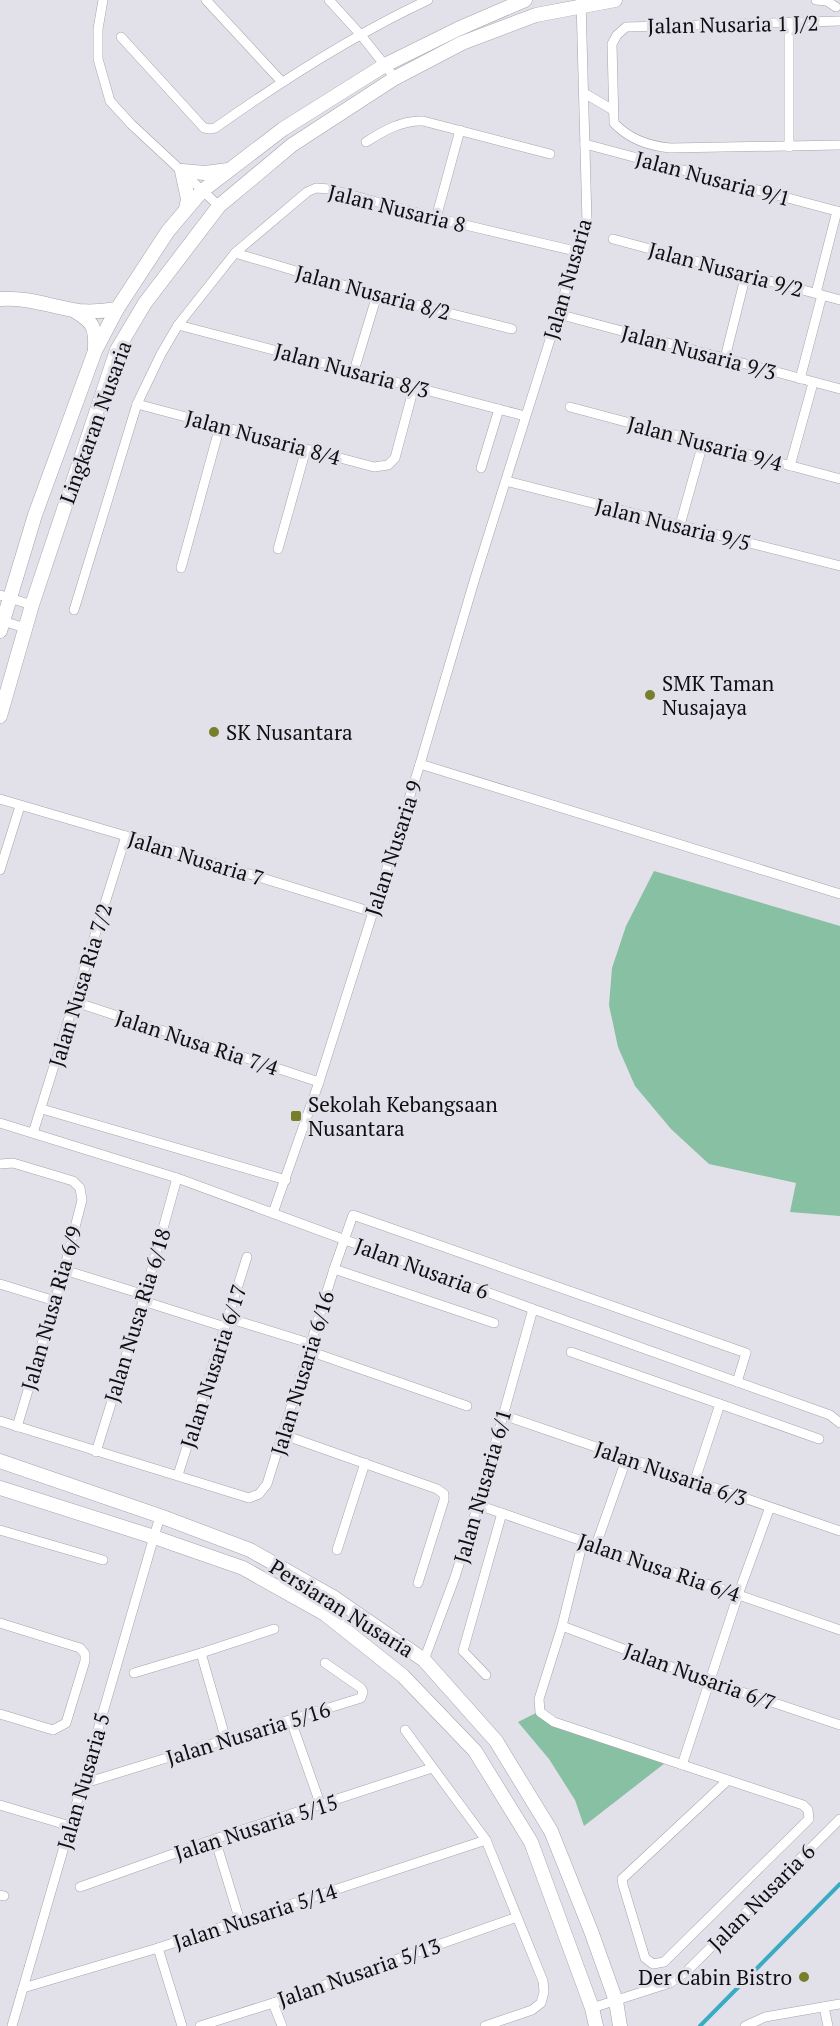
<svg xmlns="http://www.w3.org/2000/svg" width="840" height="2026" font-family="'PT Serif',serif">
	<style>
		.green { fill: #87c0a3 }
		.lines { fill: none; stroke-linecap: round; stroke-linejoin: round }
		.stream { stroke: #39abc4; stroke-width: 4 }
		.street-casing { stroke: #a6a4ab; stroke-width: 10 }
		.secondary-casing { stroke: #a6a4ab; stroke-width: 15 }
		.street { stroke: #fff; stroke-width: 9 }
		.secondary { stroke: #fff; stroke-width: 14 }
		.poi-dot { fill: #787f2a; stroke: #e2e0e8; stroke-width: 2 }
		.labels { text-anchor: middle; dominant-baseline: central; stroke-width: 6; stroke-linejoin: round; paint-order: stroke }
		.street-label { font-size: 21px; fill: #0f0e11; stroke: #e2e0e8 }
		.poi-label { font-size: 21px; fill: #0f0e11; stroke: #e2e0e8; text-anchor: start }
	</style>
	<rect width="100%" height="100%" fill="#e2e0e8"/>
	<g class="green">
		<polygon points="654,871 840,926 840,1216 790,1212 796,1183 709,1164 671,1129 635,1086 618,1047 609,1005 612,968 626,926"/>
		<polygon points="538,1712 665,1763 584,1826 575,1800 549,1759 518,1722"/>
	</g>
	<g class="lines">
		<polyline class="stream" points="700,2026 840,1884"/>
		<defs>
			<g id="street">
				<polyline points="103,0 98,29 98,59 110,101 131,124 219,206"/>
				<polyline points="206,0 282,82"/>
				<polyline points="329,0 360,34 395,78"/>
				<polyline points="816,0 827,1 836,7"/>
				<path d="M840 21 626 27 617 35 612 44 614 123C628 138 649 146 670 148L840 145"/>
				<polyline points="789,23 789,147"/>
				<path d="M121 37 204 128 210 129 215 128C283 80 353 35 428 0"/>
				<polyline points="584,93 613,110"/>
				<path d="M366 142C383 131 402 120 423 121L550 154"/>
				<polyline points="585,144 840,212"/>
				<polyline points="436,218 460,130"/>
				<polyline points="613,239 840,300"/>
				<polyline points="235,253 377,295 512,329"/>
				<polyline points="816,293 837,211"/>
				<polyline points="558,314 840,389"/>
				<polyline points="178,325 525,416"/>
				<polyline points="725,358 746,274"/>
				<polyline points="354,371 377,295"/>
				<polyline points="800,379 822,295"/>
				<polyline points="137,404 374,467 388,465 395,458 414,387"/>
				<polyline points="570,407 840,479"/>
				<polyline points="790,466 813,383"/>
				<polyline points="481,468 499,409"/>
				<polyline points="506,481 840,566"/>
				<polyline points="680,525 703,443"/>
				<polyline points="278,549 306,449"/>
				<polyline points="181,568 220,426"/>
				<polyline points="0,595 32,605"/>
				<polyline points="74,610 137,404 161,354 178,325 235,253 307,192 316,188 329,189 436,218 579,252"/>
				<polyline points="0,620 25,628"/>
				<polyline points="420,764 840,894"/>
				<polyline points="0,799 126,836 372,912"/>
				<polyline points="0,870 20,806"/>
				<polyline points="75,1002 319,1082"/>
				<polyline points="42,1109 286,1180"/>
				<polyline points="0,1123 177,1178 533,1309 830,1415 840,1423"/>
				<polyline points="33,1133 126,836"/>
				<polyline points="0,1164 13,1163 73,1181 80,1188 82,1200 64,1270 17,1427"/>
				<polyline points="273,1213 319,1082 420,764 475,578 587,222 581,1"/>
				<polyline points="334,1269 494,1323"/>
				<polyline points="64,1270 145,1295"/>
				<polyline points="0,1284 55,1301"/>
				<polyline points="143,1301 225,1327"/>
				<polyline points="228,1318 312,1344"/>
				<polyline points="309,1351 467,1406"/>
				<polyline points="571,1352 720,1404"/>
				<polyline points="503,1415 840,1531"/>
				<polyline points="0,1421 249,1498 259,1494 267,1484 334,1269 353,1215 746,1353 737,1382"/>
				<polyline points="284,1435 437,1489 444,1494 444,1500 418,1583"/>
				<polyline points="96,1452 143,1301 177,1178"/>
				<polyline points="178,1475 247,1257"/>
				<polyline points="695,1480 720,1404 819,1439"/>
				<polyline points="478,1505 840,1630"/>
				<polyline points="0,1530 103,1560"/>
				<polyline points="583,1541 562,1626 539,1699 540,1712 554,1722 803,1805 808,1810 809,1819 664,1962 653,1964 645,1958 623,1885 622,1879 728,1780"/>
				<polyline points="596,1545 627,1457"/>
				<polyline points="337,1550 365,1463"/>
				<polyline points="0,1623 80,1648 85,1654 85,1661 66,1723 53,1730 0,1714"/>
				<polyline points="562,1626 709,1681 840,1725"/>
				<polyline points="201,1653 226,1740"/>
				<polyline points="424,1660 455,1577 478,1505 533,1309"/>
				<polyline points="134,1673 201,1653 274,1629"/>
				<polyline points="486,1675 463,1651 502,1513"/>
				<polyline points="291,1721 321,1806"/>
				<polyline points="405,1730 486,1840 543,1981 544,1992 541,2003 532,2010 485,2026"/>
				<polyline points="682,1765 738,1595 770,1507"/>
				<polyline points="82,1784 361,1698 363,1692 361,1688 325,1663"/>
				<polyline points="0,1805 70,1826"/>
				<polyline points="215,1839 240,1921"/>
				<polyline points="80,1887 215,1839 432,1768"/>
				<polyline points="0,1895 4,1896"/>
				<polyline points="158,1948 182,2026"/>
				<polyline points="23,1988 158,1948 486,1840"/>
				<polyline points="273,2003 282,2026"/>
				<polyline points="824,2007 828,2026"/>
				<polyline points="592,2008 670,1983 687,1971 840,1819"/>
				<polyline points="12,2026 160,1516"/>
				<polyline points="200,2026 273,2003 517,1917"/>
				<polyline points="745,2026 765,2017 840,2004"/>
			</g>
			<g id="secondary">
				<polyline points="186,209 188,199 182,171 205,173 228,170"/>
				<path d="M0 299C28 297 52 307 79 311 92 312 105 311 117 309"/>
				<path d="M75 311C93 322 96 327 95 349"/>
				<polyline points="0,631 35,515 95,351 117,309 168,231 202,191 283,129 385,65 458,29 525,0"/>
				<polyline points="0,716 32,605 117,350 145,303 219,206 292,145 395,78 462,43 536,15 615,0"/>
				<polyline points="0,1461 160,1516 250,1550 333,1597 424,1660 496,1741 551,1831 591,1931 616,2001 620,2026"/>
				<polyline points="0,1488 154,1537 243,1568 325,1614 403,1676 475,1751 531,1842 592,2008 596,2026"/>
			</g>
		</defs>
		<use href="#street" class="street-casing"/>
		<use href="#secondary" class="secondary-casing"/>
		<use href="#street" class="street"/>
		<use href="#secondary" class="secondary"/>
	</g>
	<g class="poi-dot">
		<circle cx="650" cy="695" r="6"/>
		<circle cx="214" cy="732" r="6"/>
		<rect x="290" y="1110" width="12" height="12" rx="3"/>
		<circle cx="804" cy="1977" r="6"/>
	</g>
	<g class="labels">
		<g class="street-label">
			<text transform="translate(733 24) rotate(-1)">Jalan Nusaria 1 J/2</text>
			<text transform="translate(713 178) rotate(15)">Jalan Nusaria 9/1</text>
			<text transform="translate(397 208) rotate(14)">Jalan Nusaria 8</text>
			<text transform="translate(726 269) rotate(15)">Jalan Nusaria 9/2</text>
			<text transform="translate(567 279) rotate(-74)">Jalan Nusaria</text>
			<text transform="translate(373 292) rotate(15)">Jalan Nusaria 8/2</text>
			<text transform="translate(699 352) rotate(15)">Jalan Nusaria 9/3</text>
			<text transform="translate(352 370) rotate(15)">Jalan Nusaria 8/3</text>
			<text transform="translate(95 422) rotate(-70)">Lingkaran Nusaria</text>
			<text transform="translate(263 437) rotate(15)">Jalan Nusaria 8/4</text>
			<text transform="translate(705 443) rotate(15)">Jalan Nusaria 9/4</text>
			<text transform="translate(673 524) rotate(14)">Jalan Nusaria 9/5</text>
			<text transform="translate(393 848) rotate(-72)">Jalan Nusaria 9</text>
			<text transform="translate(196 858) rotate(17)">Jalan Nusaria 7</text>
			<text transform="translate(80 985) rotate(-73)">Jalan Nusa Ria 7/2</text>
			<text transform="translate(197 1042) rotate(18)">Jalan Nusa Ria 7/4</text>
			<text transform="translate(422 1268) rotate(20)">Jalan Nusaria 6</text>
			<text transform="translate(51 1308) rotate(-74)">Jalan Nusa Ria 6/9</text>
			<text transform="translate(137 1315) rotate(-73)">Jalan Nusa Ria 6/18</text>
			<text transform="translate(213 1366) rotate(-72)">Jalan Nusaria 6/17</text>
			<text transform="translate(302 1373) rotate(-73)">Jalan Nusaria 6/16</text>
			<text transform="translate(671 1473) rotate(19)">Jalan Nusaria 6/3</text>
			<text transform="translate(482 1486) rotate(-74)">Jalan Nusaria 6/1</text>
			<text transform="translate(659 1567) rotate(19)">Jalan Nusa Ria 6/4</text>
			<text transform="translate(342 1608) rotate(32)">Persiaran Nusaria</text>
			<text transform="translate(700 1676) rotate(20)">Jalan Nusaria 6/7</text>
			<text transform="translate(248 1733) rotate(-17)">Jalan Nusaria 5/16</text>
			<text transform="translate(83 1781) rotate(-74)">Jalan Nusaria 5</text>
			<text transform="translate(256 1827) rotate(-18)">Jalan Nusaria 5/15</text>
			<text transform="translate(761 1897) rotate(-45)">Jalan Nusaria 6</text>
			<text transform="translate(255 1916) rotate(-18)">Jalan Nusaria 5/14</text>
			<text transform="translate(359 1972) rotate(-19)">Jalan Nusaria 5/13</text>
		</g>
		<g class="poi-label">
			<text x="662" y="683">SMK Taman<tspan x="662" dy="24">Nusajaya</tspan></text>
			<text x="226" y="732">SK Nusantara</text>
			<text x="308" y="1104">Sekolah Kebangsaan<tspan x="308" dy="24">Nusantara</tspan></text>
			<text x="792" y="1977" text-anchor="end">Der Cabin Bistro</text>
		</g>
	</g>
</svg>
